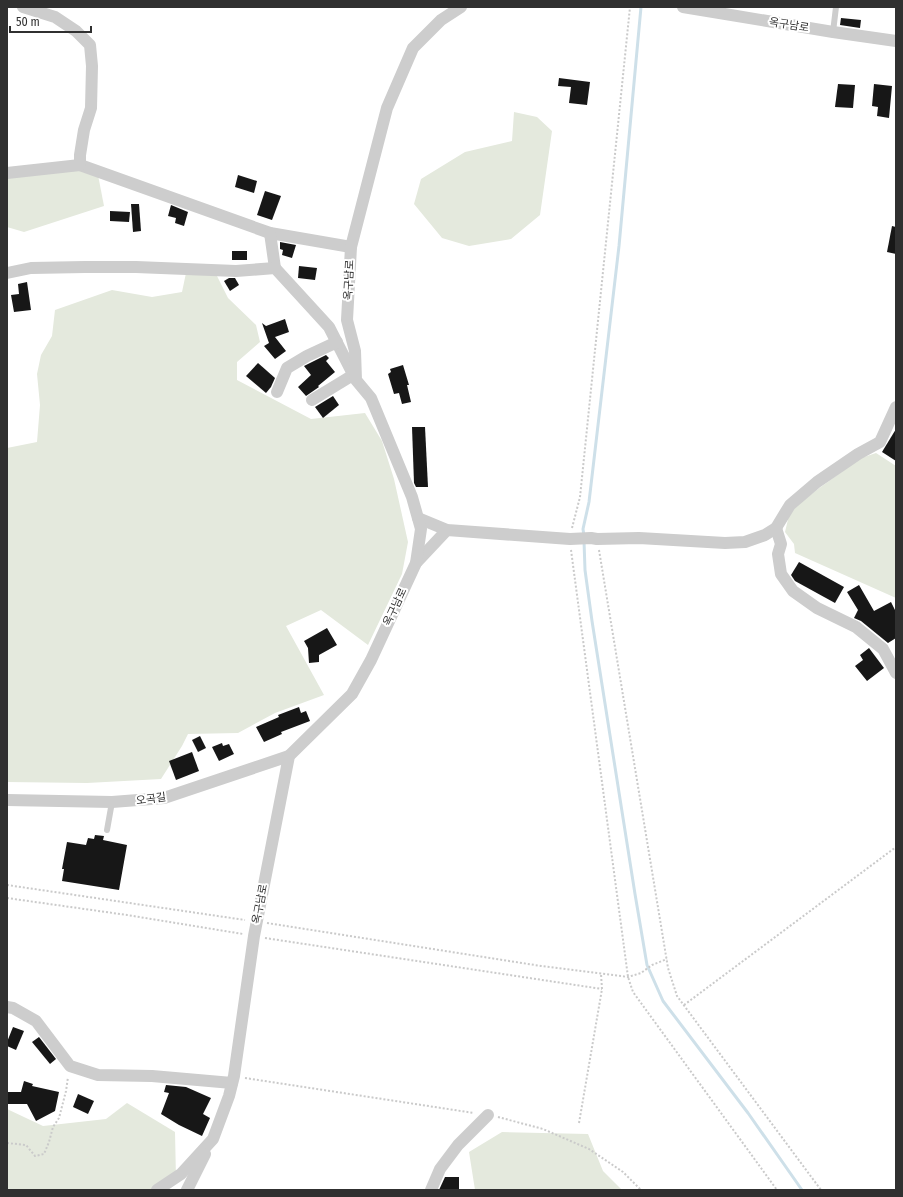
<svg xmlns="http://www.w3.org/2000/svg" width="903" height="1197" font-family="'Fira Sans Condensed','Noto Sans KR',sans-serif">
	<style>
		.green { fill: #e4e9dd }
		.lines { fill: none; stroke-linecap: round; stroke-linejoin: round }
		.stream { stroke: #cee0e9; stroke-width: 3 }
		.building { fill: #171717 }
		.path { stroke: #cacaca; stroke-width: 2; stroke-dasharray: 2 2; stroke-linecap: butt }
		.lane { stroke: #cdcdcd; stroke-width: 6 }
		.street { stroke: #cdcdcd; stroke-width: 12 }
		.labels { text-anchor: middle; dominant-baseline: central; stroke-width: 4; stroke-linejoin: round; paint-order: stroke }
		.street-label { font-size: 11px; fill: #303030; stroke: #fff }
	</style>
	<rect width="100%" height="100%" fill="#fff"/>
	<g class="green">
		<polygon points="514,112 537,117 552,131 540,215 511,239 469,246 442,238 414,204 421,179 465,152 512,141"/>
		<polygon points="78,166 98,175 104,206 24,232 7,227 7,177"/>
		<polygon points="186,273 217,276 228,298 256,325 260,342 237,362 237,380 311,419 365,413 382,441 394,479 408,542 402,574 368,645 321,610 286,626 324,695 275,713 238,733 188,734 182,746 161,779 87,783 7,782 7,448 37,442 40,405 37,374 41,355 52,336 55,310 112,290 152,297 182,292"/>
		<polygon points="876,453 896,466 896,598 795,553 794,544 785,532 790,511 818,489 861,458"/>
		<polygon points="127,1103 175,1132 176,1179 166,1190 7,1190 7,1109 43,1126 106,1119"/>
		<polygon points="502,1132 588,1134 603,1171 622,1190 475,1190 469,1152"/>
	</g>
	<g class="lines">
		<g class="stream">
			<polyline points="584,536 583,529 589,502 619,246 641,7"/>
			<polyline points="584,541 585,570 592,621 635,894 647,965 663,1001 748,1113 802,1190"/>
		</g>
	</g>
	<g class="building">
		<polygon points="841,18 861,20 860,28 840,25"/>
		<polygon points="559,78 590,82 587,105 569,103 571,87 558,86"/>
		<polygon points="838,84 855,85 853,108 835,107"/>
		<polygon points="874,84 892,86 889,118 877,116 878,107 872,106"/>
		<polygon points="238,175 257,181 254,193 235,187"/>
		<polygon points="265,191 281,196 272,220 257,215"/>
		<polygon points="131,204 139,204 141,231 133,232"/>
		<polygon points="171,205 188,212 184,226 175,223 176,218 168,216"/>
		<polygon points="110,211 130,212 129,222 110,221"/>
		<polygon points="892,226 896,227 896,254 887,252"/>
		<polygon points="280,242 296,245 292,258 282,255 283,250 280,249"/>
		<rect x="232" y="251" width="15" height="9"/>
		<polygon points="299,266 317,268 315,280 298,278"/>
		<polygon points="229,278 235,278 239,285 230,291 224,281"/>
		<polygon points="27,282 31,310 14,312 11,295 19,294 18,284"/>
		<polygon points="285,319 289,332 275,337 286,351 275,359 264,346 269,343 262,323 266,326"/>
		<polygon points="326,355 329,358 326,361 335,372 318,386 319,387 306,396 298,387 311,375 304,366"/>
		<polygon points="258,363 275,378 271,387 266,393 246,376"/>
		<polygon points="403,365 409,385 407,385 411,402 402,404 399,393 394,394 388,374 391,372 390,369"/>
		<polygon points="333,396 339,405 323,418 315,407"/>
		<polygon points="412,427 425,427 428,487 416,487 414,483"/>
		<polygon points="896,429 896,461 882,452"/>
		<polygon points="799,562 844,587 835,603 795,581 791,575"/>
		<polygon points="859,585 874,611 891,602 896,612 896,638 888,643 861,621 854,618 858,610 847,592"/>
		<polygon points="327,628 337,645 319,655 319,662 309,663 308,648 304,641"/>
		<polygon points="869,648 884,668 867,681 855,666 863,660 860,655"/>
		<polygon points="299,707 301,713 306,711 310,721 281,732 282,734 264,742 256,727 279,717 278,715"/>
		<polygon points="200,736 206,748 198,752 192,740"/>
		<polygon points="222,743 223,746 229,744 234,754 219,761 212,747"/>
		<polygon points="192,752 199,771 176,780 169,761"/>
		<polygon points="95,835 104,836 103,840 127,845 119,890 62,881 64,869 62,869 67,842 86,845 88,838 94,839"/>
		<polygon points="13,1027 24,1031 16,1050 7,1046 7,1042"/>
		<polygon points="39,1037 56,1059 50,1064 32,1042"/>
		<polygon points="24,1081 33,1084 32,1086 59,1092 55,1111 36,1121 27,1104 7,1104 7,1092 21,1092"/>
		<polygon points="166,1085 186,1087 211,1098 203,1114 210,1118 202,1136 179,1125 161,1114 169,1093 164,1092"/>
		<polygon points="78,1094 94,1101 88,1114 73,1107"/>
		<polygon points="445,1177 459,1177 459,1190 439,1190"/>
	</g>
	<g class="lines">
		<g class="path">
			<polyline points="572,528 580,497 630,7"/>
			<polyline points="571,550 628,977 633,992 777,1190"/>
			<polyline points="599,550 668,968 677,996 821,1190"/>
			<polyline points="7,885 245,920"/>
			<polyline points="7,898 127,915 243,934"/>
			<polyline points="267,923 541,966 628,977 641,973 652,965 667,959"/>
			<polyline points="265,938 602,989"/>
			<polyline points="684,1005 896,847"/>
			<polyline points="245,1078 474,1113"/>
			<polyline points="498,1117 543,1129 589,1149 623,1172 641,1190"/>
			<polyline points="579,1123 602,989 601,974"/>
			<polyline points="7,1143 26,1145 35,1156 44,1154 49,1142 53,1127 59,1118 66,1091 68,1077"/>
		</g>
		<g class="lane">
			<polyline points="833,32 836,7"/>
			<polyline points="107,830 112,802"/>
		</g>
		<g class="street">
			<polyline points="23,7 55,17 76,31 90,45 92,66 91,108 84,130 80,155 80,165 270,233 351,247"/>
			<polyline points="683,7 833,32 896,41"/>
			<polyline points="7,173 80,165"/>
			<polyline points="270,233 275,268"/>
			<polyline points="7,273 31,268 85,267 136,267 236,271 275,268 329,327 354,376"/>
			<polyline points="277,392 287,368 307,356 337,342"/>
			<polyline points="312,400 353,375"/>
			<polyline points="418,518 447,530 570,539 591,538 597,539 639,538 725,543 745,542 765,535 776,528 790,505 817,482 858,454 880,442 896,407"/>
			<polyline points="776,528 781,544 778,554 781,574 793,591 817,608 856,627 883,649 896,673"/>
			<polyline points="416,563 447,530"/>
			<polyline points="7,800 112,802 164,798 289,756"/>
			<polyline points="7,1007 13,1008 36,1021 70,1066 98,1075 152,1076 232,1083"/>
			<polyline points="157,1190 181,1174 213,1139 229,1096 234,1076 254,936 289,756 352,694 371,660 416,563 421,529 412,497 371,398 356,380 355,351 347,320 351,247 387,108 413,48 441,20 461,7"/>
			<polyline points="187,1190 205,1154"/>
			<polyline points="431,1190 440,1169 458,1145 488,1115"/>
		</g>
	</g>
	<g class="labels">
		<g class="street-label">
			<text transform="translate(789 25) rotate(9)">옥구남로</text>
			<text transform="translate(349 280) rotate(-87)">옥구남로</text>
			<text transform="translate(395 607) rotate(-65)">옥구남로</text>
			<text transform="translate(151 799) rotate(-8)">오곡길</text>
			<text transform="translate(260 904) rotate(-79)">옥구남로</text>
		</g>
	</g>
	<rect width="903" height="1197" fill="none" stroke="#303030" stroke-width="16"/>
	<path d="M10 26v6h81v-6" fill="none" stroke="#303030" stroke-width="2"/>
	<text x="16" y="26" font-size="12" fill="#303030" stroke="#ffffff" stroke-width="3" paint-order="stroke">50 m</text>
</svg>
